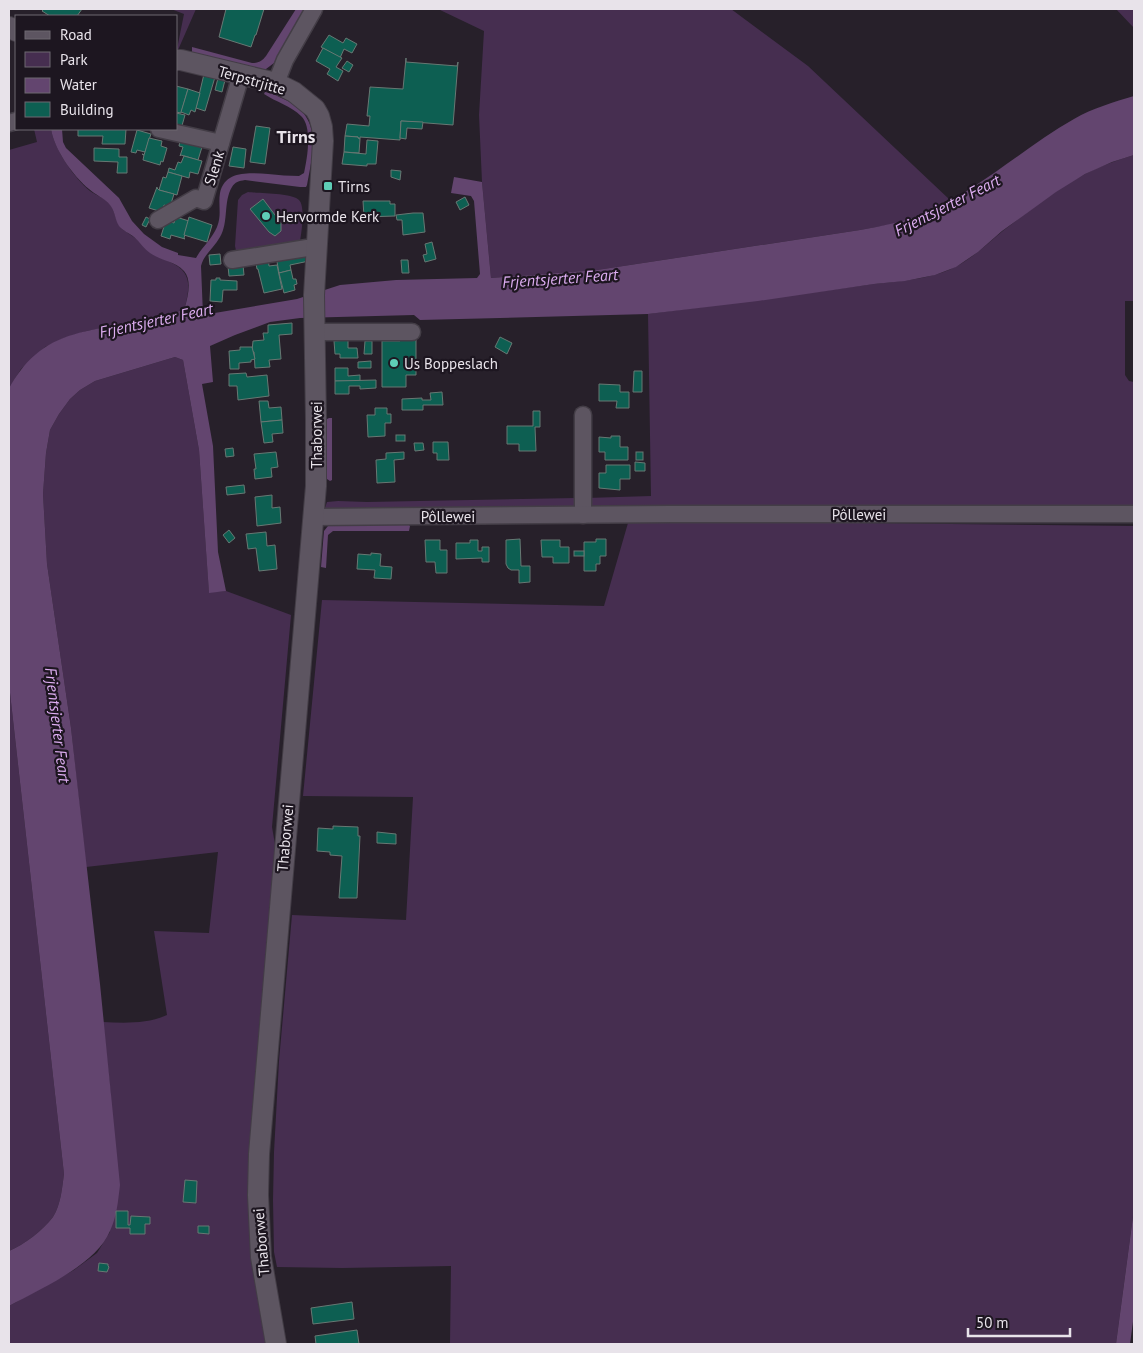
<svg xmlns="http://www.w3.org/2000/svg" width="1143" height="1353" font-family="'PT Sans',sans-serif">
	<style>
		.green { fill: #462e50 }
		.water { fill: #63456f }
		.building { fill: #0d5f52; stroke: #677873 }
		.lines { fill: none; stroke-linecap: round; stroke-linejoin: round }
		.minor-casing { stroke: #433d46; stroke-width: 19 }
		.tertiary-casing { stroke: #433d46; stroke-width: 22 }
		.minor { stroke: #5d5561; stroke-width: 16 }
		.tertiary { stroke: #5d5561; stroke-width: 20 }
		.poi-dot { fill: #5eceb7; stroke: #1d1620; stroke-width: 2 }
		.labels { text-anchor: middle; dominant-baseline: central; stroke-width: 4.5; stroke-linejoin: round; paint-order: stroke }
		.street-label { font-size: 15px; fill: #e8e3ea; stroke: #1d1620 }
		.poi-label { font-size: 15px; fill: #e8e3ea; stroke: #1d1620; text-anchor: start }
		.water-label { font-size: 16px; font-style: italic; fill: #deaef2; stroke: #1d1620 }
		.quarter-label { font-size: 18px; font-weight: bold; fill: #e8e3ea; stroke: #1d1620 }
	</style>
	<rect width="100%" height="100%" fill="#27202a"/>
	<g class="green">
		<polygon points="171,9 196,9 178,50 177,49 184,14"/>
		<polygon points="438,9 731,9 808,66 950,200 923,214 894,224 860,230 597,270 491,278 482,182 479,115 484,31"/>
		<polygon points="1116,9 1134,9 1134,28"/>
		<path d="M34 129H51C54 149 75 179 90 191 97 196 105 198 110 204 115 212 116 222 122 229L170 262C192 272 190 286 185 307L175 314 87 331 64 338 45 347 21 369 9 388V150L37 142Z"/>
		<path d="M1134 155V301H1125V375L1129 381 1134 382V507L948 505 586 510V498L651 496 648 314C718 305 788 296 859 286 891 281 925 282 955 267 973 258 988 243 1004 230 1029 211 1056 189 1085 174 1100 166 1117 160 1134 155Z"/>
		<path d="M248 192C258 193 293 193 299 200 306 207 301 237 299 246L237 255 235 246 238 200 242 195Z"/>
		<path d="M175 357 183 360 199 450 209 592 226 591 291 615 272 827 278 862 262 1082 269 1344H9V1306L74 1270 97 1253 110 1232 111 1097 103 1022C124 1023 148 1024 167 1015L154 931 209 933 218 852 86 867 71 728 47 564 43 494 46 453 50 430 59 414 70 399 80 390 95 381Z"/>
		<polygon points="576,498 576,509 325,508 327,502 338,501 367,502"/>
		<polygon points="769,522 1134,526 1134,1209 1116,1344 450,1344 451,1266 342,1268 277,1267 274,1252 273,1200 274,1152 279,1061 292,915 406,920 413,797 303,796 322,600 604,606 628,523"/>
		<path d="M9 684 64 1174C62 1188 61 1204 53 1217 43 1230 24 1245 9 1251Z"/>
	</g>
	<g class="water">
		<path d="M296 9H306L274 63 266 69 261 71 192 54V47L252 63C259 63 262 61 266 56Z"/>
		<path d="M265 92C273 93 279 97 286 100 323 118 313 152 307 185L306 187H300L245 180C239 181 235 182 232 187 223 202 229 222 220 237 214 248 204 254 201 266L203 315 297 299 340 285 396 280 477 278 480 274 474 201 471 196 451 193 454 177 482 182 491 278 597 270 860 230C882 226 903 222 923 214 978 191 1023 148 1074 119 1093 108 1114 102 1134 96V155L1112 162 1085 174 1056 192 1002 231 978 252 956 267 935 275 905 281 874 284 758 301 648 314 420 320 414 315 300 318 270 322 235 335 210 346 213 382 202 384 213 446 218 552 226 591 209 593 199 450 183 360 175 357 95 381 80 390 70 399 59 414 50 430 46 453 43 494 47 564 71 728 100 984 120 1185C118 1201 117 1216 110 1231 96 1265 40 1289 9 1306V1251C24 1245 43 1230 53 1217 61 1204 62 1188 64 1174L9 684V388C16 376 24 364 35 355 57 335 89 330 118 325 137 321 156 317 175 314L185 307C188 296 192 280 184 271 175 261 161 261 150 253 144 249 140 242 134 237 129 233 123 231 119 226 115 220 115 211 110 205 105 198 95 195 89 189 73 176 54 149 51 129H62L63 142 66 148 119 198 132 221 144 234 162 247 178 253V255L196 258C202 247 212 239 217 227 222 215 218 205 220 193 225 170 250 173 268 174 279 175 289 176 299 176L304 173C307 159 313 127 301 116 291 106 276 102 264 94Z"/>
		<polygon points="329,418 332,418 332,480 330,481 327,479 326,444 327,419"/>
		<polygon points="408,524 410,526 409,531 333,531 328,535 326,568 321,567 324,531 328,526"/>
		<polygon points="1134,1209 1134,1314 1130,1344 1116,1344"/>
	</g>
	<g class="building">
		<polygon points="44,9 82,9 77,16 50,16 42,11"/>
		<polygon points="226,9 264,9 256,35 255,35 251,47 219,37"/>
		<polygon points="329,35 343,43 346,38 357,44 352,53 344,49 340,58 321,47"/>
		<polygon points="323,48 342,58 336,67 343,71 338,81 327,74 330,69 316,61"/>
		<polygon points="406,58 406,62 457,66 458,62 453,125 401,121 400,140 360,137 360,139 358,138 358,137 345,136 347,124 369,126 370,116 367,116 370,87 403,89"/>
		<polygon points="347,61 353,65 349,72 342,68"/>
		<polygon points="204,74 215,77 205,111 196,108"/>
		<polygon points="218,78 225,80 222,92 215,90"/>
		<polygon points="176,86 188,89 181,113 176,112"/>
		<polygon points="188,89 200,93 195,112 191,110 189,115 181,112"/>
		<polygon points="176,113 185,115 181,129 176,128"/>
		<polygon points="401,121 423,122 422,129 407,128 406,139 400,138"/>
		<polygon points="256,126 270,128 265,164 250,162"/>
		<polygon points="78,129 126,129 125,144 102,144 103,136 78,136"/>
		<polygon points="137,130 151,134 145,152 137,150 136,153 131,152"/>
		<polygon points="345,136 358,137 358,138 360,139 359,153 344,152"/>
		<polygon points="149,138 162,141 161,146 167,148 163,162 161,161 160,165 143,160 144,155 142,154 144,155 145,152"/>
		<polygon points="367,140 378,141 376,164 367,164 367,166 342,164 344,152 366,154"/>
		<polygon points="180,141 202,147 198,160 181,155 180,156 183,147 179,146"/>
		<polygon points="233,147 246,149 244,168 229,166"/>
		<polygon points="94,148 119,149 119,157 127,157 127,173 117,173 118,162 94,161"/>
		<polygon points="184,156 202,161 198,174 190,172 189,178 168,172 169,168 175,170 178,162 181,163"/>
		<polygon points="391,170 401,171 400,180 391,177"/>
		<polygon points="168,172 182,176 177,195 159,190 163,177 166,178"/>
		<polygon points="157,187 157,188 159,190 174,194 170,207 164,205 162,212 149,208"/>
		<polygon points="465,197 469,205 460,210 456,202"/>
		<polygon points="263,199 281,223 281,231 275,236 269,232 250,209"/>
		<polygon points="363,201 390,201 390,204 395,204 395,216 364,217"/>
		<polygon points="413,213 423,213 425,232 403,235 402,220 397,220 396,215"/>
		<polygon points="146,217 150,219 146,227 142,225"/>
		<polygon points="176,217 189,221 184,238 185,239 171,235 170,239 161,236 166,220 174,223"/>
		<polygon points="189,217 212,225 207,242 184,235"/>
		<polygon points="432,242 436,259 425,262 423,255 427,254 425,244"/>
		<polygon points="308,251 309,261 290,265 291,270 279,273 276,256"/>
		<polygon points="220,254 221,264 210,265 209,255"/>
		<polygon points="268,256 269,266 277,265 282,289 264,293 258,269 257,269 255,258"/>
		<polygon points="401,260 408,260 409,273 402,273"/>
		<polygon points="243,265 244,275 229,276 228,266"/>
		<polygon points="291,270 293,279 296,279 297,284 294,285 295,290 284,293 279,273"/>
		<polygon points="216,278 220,278 220,280 237,281 237,290 223,290 222,302 210,301 211,280 216,280"/>
		<polygon points="292,323 292,334 279,335 281,359 269,360 270,367 255,368 254,352 252,351 253,341 264,340 263,333 268,333 268,325"/>
		<polygon points="500,337 512,343 507,354 495,347"/>
		<polygon points="400,339 416,339 416,375 406,375 406,387 382,387 382,341 400,341"/>
		<polygon points="348,340 348,348 357,348 358,358 340,358 340,354 335,354 334,341"/>
		<polygon points="365,341 372,341 372,354 364,354"/>
		<polygon points="240,347 252,347 255,359 251,360 251,362 239,363 239,369 230,369 229,351 240,350"/>
		<polygon points="371,361 371,368 358,368 358,362"/>
		<polygon points="335,368 348,368 348,376 360,375 360,381 335,381"/>
		<polygon points="634,371 642,371 642,392 633,392"/>
		<polygon points="246,373 247,377 267,375 269,396 238,400 237,386 229,386 229,374"/>
		<polygon points="376,380 376,388 360,389 360,386 349,386 349,394 335,394 335,381"/>
		<polygon points="599,384 620,385 620,392 629,392 629,408 616,408 617,401 599,401"/>
		<polygon points="442,392 443,405 423,405 423,410 402,410 402,399 422,398 422,400 431,400 430,393"/>
		<polygon points="259,401 268,401 269,408 281,407 282,420 261,422"/>
		<polygon points="375,408 387,408 387,414 391,414 391,423 385,423 385,436 368,437 367,415 375,415"/>
		<polygon points="533,411 540,411 540,427 535,427 536,451 519,451 519,444 507,444 507,426 533,426"/>
		<polygon points="282,420 283,433 272,434 273,442 264,443 261,422"/>
		<rect x="396" y="435" width="9" height="6"/>
		<polygon points="611,436 620,436 620,447 628,447 628,460 605,460 605,452 599,452 599,437 611,438"/>
		<polygon points="433,442 448,442 449,460 437,460 437,453 433,453"/>
		<polygon points="414,443 423,443 424,450 415,451"/>
		<polygon points="233,448 234,456 226,457 225,449"/>
		<polygon points="276,452 278,467 271,468 272,477 255,479 254,469 256,469 254,454"/>
		<polygon points="404,452 404,459 394,460 395,482 377,483 376,460 386,459 386,453"/>
		<rect x="636" y="452" width="7" height="8"/>
		<polygon points="635,462 645,463 645,471 635,471"/>
		<polygon points="606,465 630,465 630,479 620,479 620,490 599,488 599,473 606,473"/>
		<polygon points="244,485 245,493 227,495 226,487"/>
		<polygon points="272,495 272,508 280,507 281,523 257,526 255,497"/>
		<polygon points="229,530 235,538 229,543 223,535"/>
		<polygon points="266,532 267,546 275,545 277,569 259,571 256,548 248,549 246,534"/>
		<polygon points="520,539 521,566 530,566 530,582 519,583 519,570 511,570 508,568 506,564 506,540"/>
		<polygon points="596,539 606,539 606,556 600,556 600,564 596,564 596,571 584,571 584,542 596,542"/>
		<polygon points="425,540 440,540 440,550 447,550 447,573 436,573 435,562 426,562"/>
		<polygon points="470,540 478,540 478,551 482,551 482,547 489,547 489,562 482,562 482,558 456,559 456,543 470,543"/>
		<polygon points="541,540 560,540 560,547 569,547 569,563 553,563 553,557 542,557"/>
		<rect x="574" y="551" width="10" height="5"/>
		<polygon points="371,553 381,554 380,566 392,567 391,579 374,578 375,570 357,569 358,554 371,555"/>
		<polygon points="333,826 358,827 358,836 360,836 357,898 339,898 342,856 330,855 330,852 317,851 318,828 333,829"/>
		<polygon points="377,832 396,834 396,844 377,843"/>
		<polygon points="185,1180 197,1181 196,1203 183,1202"/>
		<polygon points="116,1211 128,1211 128,1225 130,1225 131,1216 150,1217 150,1224 145,1224 145,1234 130,1234 130,1228 116,1228"/>
		<polygon points="198,1226 209,1226 209,1234 198,1233"/>
		<polygon points="99,1263 108,1264 108,1266 109,1267 107,1272 98,1271"/>
		<polygon points="352,1302 354,1319 313,1324 311,1308"/>
		<polygon points="357,1330 359,1344 316,1344 315,1336"/>
	</g>
	<g class="lines">
		<defs>
			<g id="minor">
				<polyline points="276,83 285,60 314,9"/>
				<polyline points="9,123 16,121"/>
				<polyline points="159,129 221,143"/>
				<polyline points="158,220 196,198 204,201 241,75"/>
				<polyline points="232,260 307,248 316,249"/>
				<polyline points="315,332 412,332"/>
				<polyline points="583,515 583,415"/>
				<polyline points="314,517 670,514 1134,514"/>
			</g>
			<g id="tertiary">
				<polyline points="9,27 16,31"/>
				<polyline points="176,60 181,60 276,83 294,92 315,109 319,116 322,127 323,141 314,295 316,421 316,486 259,1154 258,1195 261,1257 276,1344"/>
			</g>
		</defs>
		<use href="#minor" class="minor-casing"/>
		<use href="#tertiary" class="tertiary-casing"/>
		<use href="#minor" class="minor"/>
		<use href="#tertiary" class="tertiary"/>
	</g>
	<g class="poi-dot">
		<rect x="323" y="181" width="10" height="10" rx="2.5"/>
		<circle cx="266" cy="216" r="5"/>
		<circle cx="394" cy="363" r="5"/>
	</g>
	<g class="labels">
		<g class="street-label">
			<text transform="translate(252 80) rotate(16)">Terpstrjitte</text>
			<text transform="translate(214 168) rotate(-73)">Slenk</text>
			<text transform="translate(316 435) rotate(-90)">Thaborwei</text>
			<text x="859" y="514">Pôllewei</text>
			<text x="448" y="516">Pôllewei</text>
			<text transform="translate(285 838) rotate(-85)">Thaborwei</text>
			<text transform="translate(261 1242) rotate(-95)">Thaborwei</text>
		</g>
		<g class="poi-label">
			<text x="338" y="186">Tirns</text>
			<text x="276" y="216">Hervormde Kerk</text>
			<text x="404" y="363">Us Boppeslach</text>
		</g>
		<g class="water-label">
			<text transform="translate(947 205) rotate(-27)">Frjentsjerter Feart</text>
			<text transform="translate(560 278) rotate(-4)">Frjentsjerter Feart</text>
			<text transform="translate(156 320) rotate(-12)">Frjentsjerter Feart</text>
			<text transform="translate(58 725) rotate(83)">Frjentsjerter Feart</text>
		</g>
		<g class="quarter-label">
			<text x="296" y="136">Tirns</text>
		</g>
	</g>
	<rect width="1143" height="1353" fill="none" stroke="#e8e3ea" stroke-width="20"/>
	<rect x="15" y="15" width="162" height="115" fill="#1d1620" stroke="#6e6871"/>
	<rect x="25" y="31" width="25" height="8" fill="#5d5561" stroke="#6e6871"/>
	<text x="60" y="40" font-size="15" fill="#e8e3ea">Road</text>
	<rect x="25" y="52" width="25" height="15" fill="#462e50" stroke="#6e6871"/>
	<text x="60" y="65" font-size="15" fill="#e8e3ea">Park</text>
	<rect x="25" y="78" width="25" height="15" fill="#63456f" stroke="#6e6871"/>
	<text x="60" y="90" font-size="15" fill="#e8e3ea">Water</text>
	<rect x="25" y="102" width="25" height="15" fill="#0d5f52" stroke="#6e6871"/>
	<text x="60" y="115" font-size="15" fill="#e8e3ea">Building</text>
	<path d="M968 1328v8h102v-8" fill="none" stroke="#e8e3ea" stroke-width="2.5"/>
	<text x="976" y="1328" font-size="15" fill="#e8e3ea" stroke="#1d1620" stroke-width="4" paint-order="stroke">50 m</text>
</svg>
